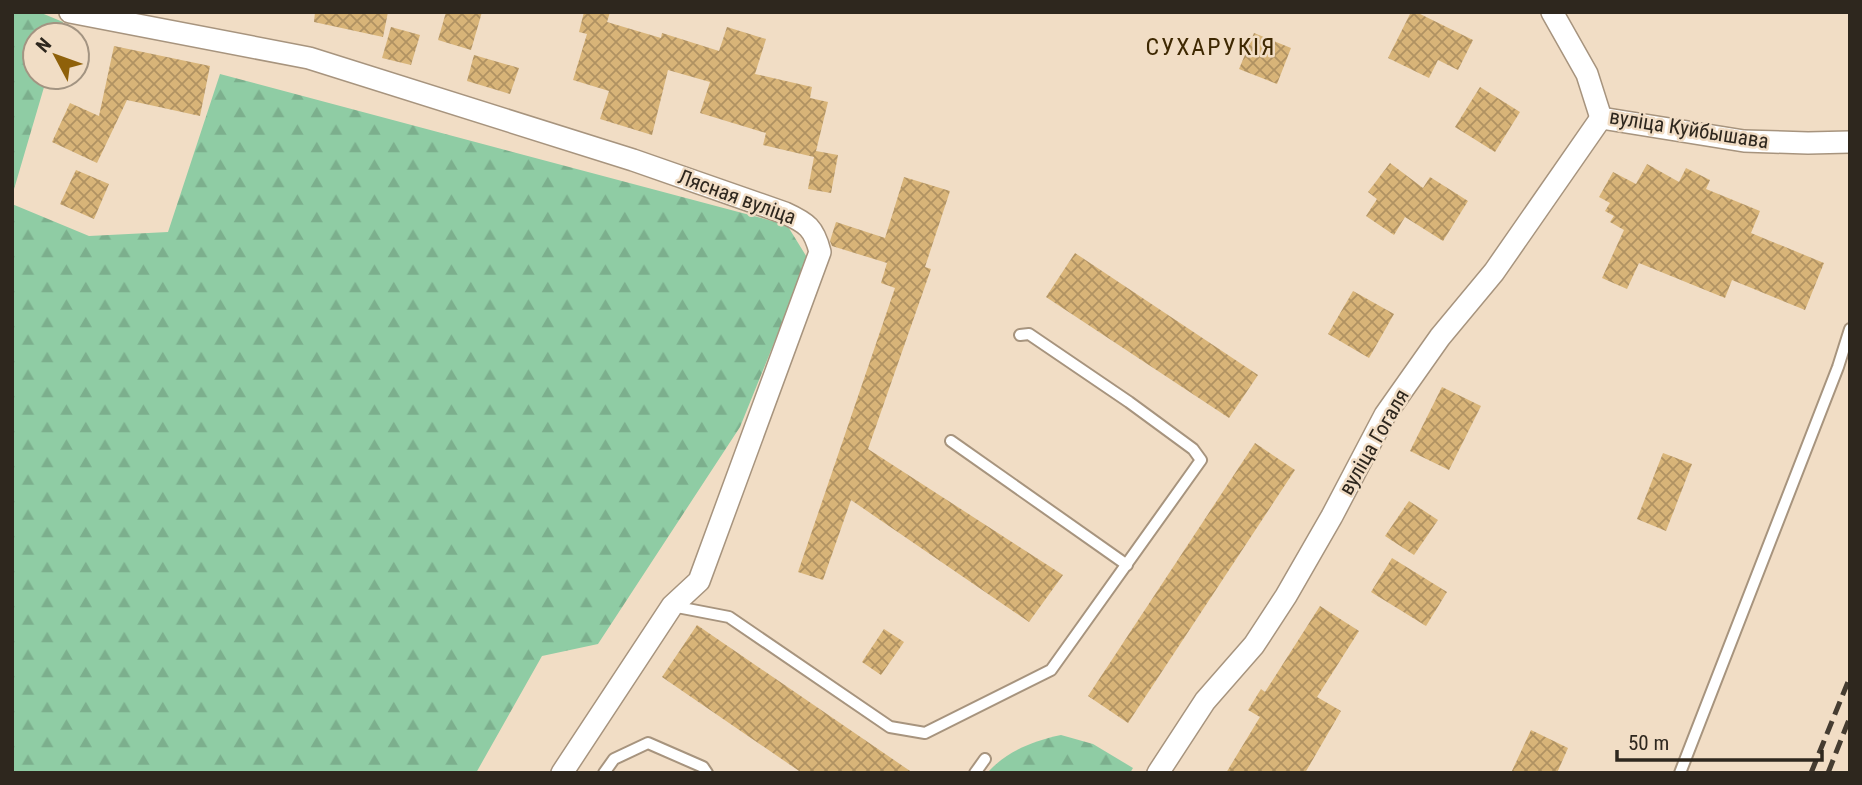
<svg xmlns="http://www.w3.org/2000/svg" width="1862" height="785" font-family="'Roboto Condensed',sans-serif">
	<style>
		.forest { fill: url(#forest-firs) }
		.building { fill: url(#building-cross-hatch) }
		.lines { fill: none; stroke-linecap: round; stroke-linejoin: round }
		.service-casing { stroke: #a7947e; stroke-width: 14 }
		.minor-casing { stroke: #a7947e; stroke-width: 24 }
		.service { stroke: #fff; stroke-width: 10 }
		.minor { stroke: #fff; stroke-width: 21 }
		.rail { stroke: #453c31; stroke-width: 5; stroke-dasharray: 14 7; stroke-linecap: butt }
		.labels { text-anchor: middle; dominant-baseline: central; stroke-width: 5; stroke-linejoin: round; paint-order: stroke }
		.street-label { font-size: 21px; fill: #2e271e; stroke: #f1ddc5 }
		.quarter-label { font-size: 24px; letter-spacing: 2px; fill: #3e2802; stroke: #f1ddc5 }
	</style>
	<defs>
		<pattern id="forest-firs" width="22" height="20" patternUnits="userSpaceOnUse" patternTransform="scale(1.75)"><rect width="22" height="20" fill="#8fcca4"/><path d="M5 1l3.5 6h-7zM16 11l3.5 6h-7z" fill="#7caf8d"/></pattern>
		<pattern id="building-cross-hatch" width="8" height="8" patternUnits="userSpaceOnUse" patternTransform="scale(1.75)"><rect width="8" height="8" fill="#d8b478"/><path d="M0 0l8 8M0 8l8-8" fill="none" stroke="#b09262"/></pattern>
	</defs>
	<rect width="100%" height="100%" fill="#f1ddc5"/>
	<g class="forest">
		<polygon points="12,12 39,12 63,22 59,35 35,35 35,77 47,77 12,196"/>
		<polygon points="220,74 787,225 808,259 740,427 598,644 542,656 476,773 12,773 12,204 89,236 168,232"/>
		<path d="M1061 735 1093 744 1133 768 1130 773H987C1007 751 1033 741 1061 735Z"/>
	</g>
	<g class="building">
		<polygon points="315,12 388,12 383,37 314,22"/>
		<polygon points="446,12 482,12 471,50 438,40"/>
		<polygon points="584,12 610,12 607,22 661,38 662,33 719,51 727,27 766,39 755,74 812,87 810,98 828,102 816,151 838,155 831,193 808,189 814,157 763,145 766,133 700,113 710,82 668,70 652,135 600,119 609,91 573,80 587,34 579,32"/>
		<polygon points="1411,12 1416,12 1473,40 1458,70 1438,60 1429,78 1388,58"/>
		<polygon points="391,27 420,35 411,65 382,58"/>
		<polygon points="1254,33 1291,48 1277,84 1239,69"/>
		<polygon points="114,46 210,66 200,116 127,100 97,163 52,142 70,103 99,116"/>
		<polygon points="474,55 519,68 510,94 467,81"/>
		<polygon points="1480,87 1520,112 1495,152 1455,127"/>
		<polygon points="1390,163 1423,188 1430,177 1468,201 1443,241 1405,217 1394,235 1366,216 1377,199 1368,192"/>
		<polygon points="1647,164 1679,182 1686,168 1710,180 1706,189 1760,211 1751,233 1824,263 1805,310 1732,280 1725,298 1639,263 1627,289 1602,278 1624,230 1610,222 1614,216 1605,211 1610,203 1599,197 1613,172 1636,184"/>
		<polygon points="76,170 109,184 94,219 60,204"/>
		<polygon points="904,177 950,191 925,267 931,269 868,449 1063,575 1029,622 851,500 823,580 798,572 895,288 881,283 887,263 832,246 830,241 836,222 885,238"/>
		<polygon points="1075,253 1258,375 1229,418 1046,297"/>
		<polygon points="1353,291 1394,314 1369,358 1328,334"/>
		<polygon points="1442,387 1481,406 1449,470 1410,451"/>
		<polygon points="1255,443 1295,470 1128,723 1088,696"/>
		<polygon points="1663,453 1692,464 1666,531 1637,519"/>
		<polygon points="1409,501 1438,520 1414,555 1385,536"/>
		<polygon points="1392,558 1447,592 1426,626 1371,592"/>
		<polygon points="1320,606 1359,631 1317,697 1341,711 1305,773 1226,773 1260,717 1248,710 1261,689 1265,692"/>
		<polygon points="697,625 913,773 802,773 662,677"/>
		<polygon points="884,629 904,642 881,675 862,662"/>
		<polygon points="1531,730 1568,748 1557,773 1511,773"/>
	</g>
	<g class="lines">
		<defs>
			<g id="service">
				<polyline points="951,441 1127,565"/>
				<polyline points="672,606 729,617 890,727 925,733 1051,670 1201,460 1193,449 1129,402 1029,334 1020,335"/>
				<polyline points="604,773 614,759 648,743 703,767 707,773"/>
				<polyline points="975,773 985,759"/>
				<polyline points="1680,773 1838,367 1850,329"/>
			</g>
			<g id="minor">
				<path d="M70 12 309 58 633 160 785 213C807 223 814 228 820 252L699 581 672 606 562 773"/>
				<polyline points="1552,12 1587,74 1601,118"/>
				<polyline points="1601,118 1744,141 1808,143 1850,142"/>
				<polyline points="1158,773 1205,701 1254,645 1286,596 1332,516 1385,415 1440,337 1494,272 1601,118"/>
			</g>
		</defs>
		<use href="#service" class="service-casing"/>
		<use href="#minor" class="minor-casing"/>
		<use href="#service" class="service"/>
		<use href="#minor" class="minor"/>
		<g class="rail">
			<polyline points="1811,773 1850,677"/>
			<polyline points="1828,773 1850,717"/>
		</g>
	</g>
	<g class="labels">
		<g class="street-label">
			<text transform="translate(1689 129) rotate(9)">вуліца Куйбышава</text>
			<text transform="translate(737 197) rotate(20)">Лясная вуліца</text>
			<text transform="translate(1374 442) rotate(-60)">вуліца Гогаля</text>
		</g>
		<g class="quarter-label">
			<text x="1211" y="47">СУХАРУКІЯ</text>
		</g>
	</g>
	<rect width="1862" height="785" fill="none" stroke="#2e271e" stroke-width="28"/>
	<g transform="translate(56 56) rotate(311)"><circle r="33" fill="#f1ddc5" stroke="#a39482" stroke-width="2"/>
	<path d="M0-5L12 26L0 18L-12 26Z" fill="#8f610a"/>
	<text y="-10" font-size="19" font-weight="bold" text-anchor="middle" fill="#2e271e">N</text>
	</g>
	<path d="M1617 750v10h205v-10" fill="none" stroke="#2e271e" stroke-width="3.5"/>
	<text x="1628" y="750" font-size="21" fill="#2e271e" stroke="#f1ddc5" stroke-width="5" paint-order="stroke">50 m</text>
</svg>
